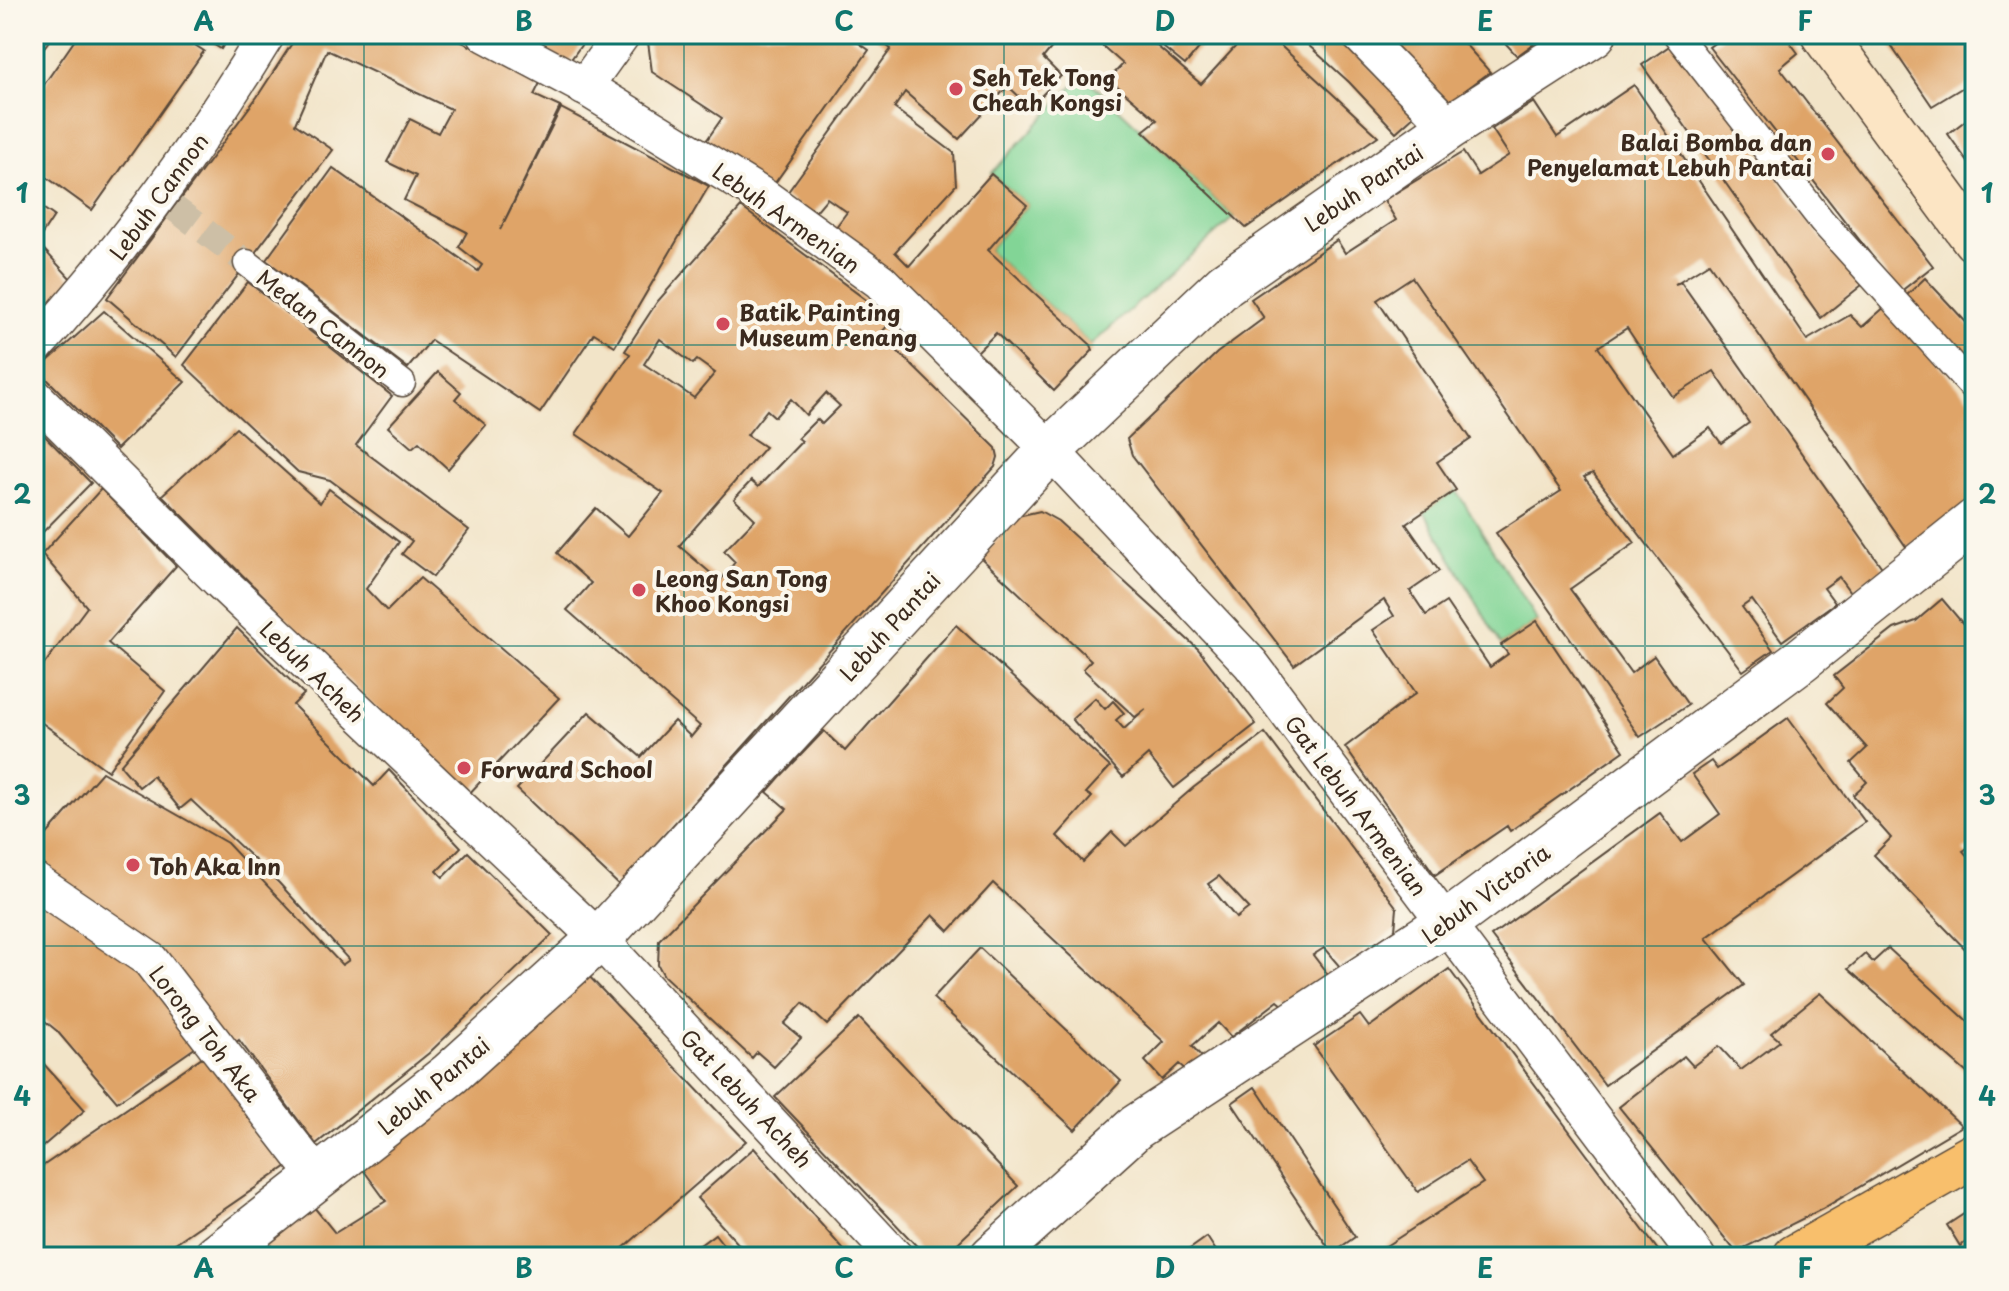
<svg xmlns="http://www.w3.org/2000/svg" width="2009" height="1291" font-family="'Playpen Sans',sans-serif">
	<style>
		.green { fill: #82d596; stroke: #5e805a; stroke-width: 2 }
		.building { fill: #dfa467; fill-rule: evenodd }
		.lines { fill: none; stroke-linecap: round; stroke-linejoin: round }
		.pedestrian-tunnel { stroke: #cdbfa6; stroke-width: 26; stroke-dasharray: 26 13; stroke-linecap: butt }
		.pedestrian-casing { stroke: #564638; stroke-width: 29 }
		.minor-casing { stroke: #564638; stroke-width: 39 }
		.tertiary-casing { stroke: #564638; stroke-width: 47 }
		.secondary-casing { stroke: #564638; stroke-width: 47 }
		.primary-casing { stroke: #564638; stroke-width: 47 }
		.pedestrian { stroke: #fff; stroke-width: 26 }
		.minor { stroke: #fff; stroke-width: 36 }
		.tertiary { stroke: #fff; stroke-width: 44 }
		.secondary { stroke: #fce5c4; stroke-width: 44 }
		.primary { stroke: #f8bf6c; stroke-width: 44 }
		.grid { fill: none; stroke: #0f766e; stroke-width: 2; stroke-opacity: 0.55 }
		.poi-dot { fill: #d1495b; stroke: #fbf7ec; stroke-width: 3 }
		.labels { text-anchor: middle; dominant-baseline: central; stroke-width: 8; stroke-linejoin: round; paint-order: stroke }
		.poi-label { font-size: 22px; font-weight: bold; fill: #3b2a1e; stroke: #fbf7ec; text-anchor: start }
		.street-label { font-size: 22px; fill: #3b2a1e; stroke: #fbf7ec }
		.neatline { fill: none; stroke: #0f766e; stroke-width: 3 }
		.grid-label { font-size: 26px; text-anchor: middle; font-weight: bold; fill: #0f766e }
	</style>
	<rect width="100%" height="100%" fill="#fbf7ec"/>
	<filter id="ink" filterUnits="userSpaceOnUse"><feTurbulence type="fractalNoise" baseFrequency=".0125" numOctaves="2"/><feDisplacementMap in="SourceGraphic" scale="16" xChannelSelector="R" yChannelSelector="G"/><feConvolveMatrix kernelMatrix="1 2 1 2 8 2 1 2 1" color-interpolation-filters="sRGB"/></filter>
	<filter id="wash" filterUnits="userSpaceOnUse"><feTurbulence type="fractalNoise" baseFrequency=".006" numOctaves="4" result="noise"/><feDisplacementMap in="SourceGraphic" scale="32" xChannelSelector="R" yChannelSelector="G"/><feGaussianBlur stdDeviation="1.8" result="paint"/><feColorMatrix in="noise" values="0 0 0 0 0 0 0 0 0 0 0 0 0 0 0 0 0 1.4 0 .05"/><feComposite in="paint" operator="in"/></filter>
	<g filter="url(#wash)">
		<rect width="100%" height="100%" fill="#f2e4c8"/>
		<g class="green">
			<polygon points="1083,75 1234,217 1091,345 988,250 1027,205 991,174"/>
			<polygon points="1456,490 1537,621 1501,645 1424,511"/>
		</g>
		<g id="blocks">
			<g class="building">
				<polygon points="34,34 54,34 34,61"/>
				<polygon points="79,34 178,34 204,51 92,210 34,168 34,99"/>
				<polygon points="197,34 230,34 221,49"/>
				<polygon points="298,34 446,34 541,81 534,95 560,107 500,230 561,108 709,186 615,346 594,333 540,413 431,340 408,368 266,260 333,168 478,271 482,265 459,247 467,232 404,200 416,176 387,162 410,119 438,133 451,109 327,50 295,124 333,150 176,357 107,298 257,97"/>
				<polygon points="512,34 589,34 567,65"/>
				<polygon points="654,34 846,34 869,50 770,190 704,144 722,118 652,72 648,42"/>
				<polygon points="871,34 1063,34 1043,58 1061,76 1030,107 1008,86 959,139 905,92 894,108 954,153 956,185 895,252 909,266 991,174 1027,205 988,250 1091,345 1093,350 1054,391 996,333 972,357 833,231 847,212 827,198 812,216 785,196 891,49"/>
				<polygon points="1089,34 1143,34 1201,84 1247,34 1268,34 1378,136 1246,228 1143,131 1157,120 1109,79 1123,64"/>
				<polygon points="1164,34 1211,34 1185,65 1164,48 1171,40"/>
				<polygon points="1296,34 1332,34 1362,59 1415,115 1396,132 1349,82"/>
				<polygon points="1383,34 1456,34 1490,72 1448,103"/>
				<polygon points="1497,34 1547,34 1517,56"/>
				<polygon points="1727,34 1784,34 1798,53 1780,68 1933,266 1900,292 1709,47"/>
				<polygon points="1883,34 1975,34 1975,80 1932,106"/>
				<polygon points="1678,40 1819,236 1862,285 1821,318 1642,65"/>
				<path d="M1634 85 1807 340 1850 315 1862 327 1886 306 1975 406V499L1907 548 1709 263 1675 284 1681 282 1883 569 1850 592 1839 577 1824 588 1835 603 1782 641 1752 600 1742 607 1773 650 1743 671 1593 473 1584 477 1635 543 1570 589 1631 673 1654 656 1688 705 1640 737 1496 533 1561 491 1412 277 1377 300 1471 439 1437 462 1456 490 1406 524 1439 571 1410 591 1426 615 1446 602 1490 667 1508 654 1501 645 1537 621 1624 751 1510 831 1507 826 1435 875 1345 747 1416 693 1373 630 1394 616 1384 600 1294 665 1132 455 1127 439 1217 353 1264 318 1251 299 1337 240 1345 253 1396 220 1384 200 1463 152 1478 175 1509 155 1492 129 1534 102 1557 137ZM1627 328 1673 397 1714 371 1749 423 1721 443 1710 428 1673 454 1598 347Z"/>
				<polygon points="1975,113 1975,172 1948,134"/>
				<polygon points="34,202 54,216 37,242 72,280 34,321"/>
				<path d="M741 207 893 320 880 334 996 448 998 457 995 467 619 885 517 789 589 712 641 757 674 721 691 737 700 726 567 610 591 583 557 553 596 508 628 536 663 493 576 434 630 354 625 351 657 302ZM660 339 693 364 697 360 715 373 694 398 644 364ZM826 393 840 406 822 424 817 419 798 438 802 441 758 487 751 481 734 499 755 519 724 551 735 562 720 581 679 546 765 447 747 435 767 410 775 417 791 399 806 415Z"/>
				<polygon points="1925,278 1975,332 1975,373 1906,296"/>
				<polygon points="248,282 392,396 356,445 469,530 433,577 402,554 412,541 330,480 298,472 184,365"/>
				<polygon points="104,311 185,382 117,449 38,370"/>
				<polygon points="438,372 461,392 455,399 486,425 448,469 419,442 412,448 388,427"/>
				<polygon points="34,425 91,483 34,541"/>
				<polygon points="236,428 320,503 329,489 399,542 366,589 387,611 420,578 559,698 466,797 162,495"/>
				<polygon points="101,489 176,566 108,643 165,691 108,771 34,717 34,678 87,607 42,554"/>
				<polygon points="1040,511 1058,521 1198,649 1256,724 1174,788 1148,755 1123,777 1072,719 1095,698 1105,709 1113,701 1124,713 1116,720 1124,729 1146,709 1135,717 1100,685 1083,669 1091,660 981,558 1018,516"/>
				<polygon points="1942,599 1975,638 1975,843 1963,851 1975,865 1975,959 1874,855 1891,838 1853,795 1867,782 1851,763 1867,748 1827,703 1843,688 1834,676 1894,629 1916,621"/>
				<path d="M956 625 1110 767 1086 793 1092 797 1057 836 1083 862 1112 832 1126 846 1193 788 1265 733 1397 908 1395 930 1340 967 1324 948 1313 955 1329 976 1284 1006 1278 1001 1231 1037 1218 1023 1192 1046 1202 1057 1187 1071 1179 1064 1162 1080 1145 1061 1164 1042 993 883 949 931 933 915 827 1025 803 1003 784 1024 801 1038 774 1067 757 1052 752 1058 664 976 658 965 659 940 787 809 767 792 780 777 824 731 845 751ZM1219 876 1249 908 1236 918 1208 884Z"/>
				<polygon points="237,628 304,694 293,705 374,786 389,770 461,847 437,871 443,877 468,852 552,935 429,1053 316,1144 239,1040 229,1048 34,866 34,849 102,772 227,843 342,965 349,960 279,883 191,800 180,809 153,776 139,787 120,765"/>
				<polygon points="1788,718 1865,822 1706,938 1744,985 1605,1085 1491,936 1660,813 1682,842 1720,814 1692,774 1711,761 1717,769"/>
				<polygon points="34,894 130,954 202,1043 117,1102 57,1031 34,1012"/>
				<polygon points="980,948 1121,1081 1075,1130 933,998"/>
				<polygon points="1888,948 1975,1028 1975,1080 1848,969 1865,954 1873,962"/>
				<polygon points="1449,969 1663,1257 1369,1257 1483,1183 1467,1161 1418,1192 1314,1046 1360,1015 1369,1027"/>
				<polygon points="585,972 746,1141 613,1257 241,1257 309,1201 335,1233 386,1201 359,1164"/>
				<polygon points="1820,993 1962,1126 1822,1209 1736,1252 1619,1107 1684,1056 1693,1066 1719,1046 1741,1070 1780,1041 1771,1033"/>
				<polygon points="859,1018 1018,1186 943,1257 927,1257 775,1097"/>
				<polygon points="211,1051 290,1164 155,1257 34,1257 34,1172"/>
				<polygon points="34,1053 85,1110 34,1154"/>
				<polygon points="1255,1087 1355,1237 1332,1253 1232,1103"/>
				<polygon points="754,1148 850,1257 750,1257 697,1198"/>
				<polygon points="1967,1212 1975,1224 1975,1236 1960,1246 1947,1225"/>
				<polygon points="715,1234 733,1257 684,1257"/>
				<polygon points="1207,1237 1220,1257 1179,1257 1190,1249"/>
			</g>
		</g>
	</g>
	<g filter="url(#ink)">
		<use href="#blocks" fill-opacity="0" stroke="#564638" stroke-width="2"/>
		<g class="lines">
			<polyline class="pedestrian-tunnel" points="174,208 247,263"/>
			<defs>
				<g id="pedestrian">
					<polyline points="1676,34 1822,221 1975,390"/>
					<polyline points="247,263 402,383"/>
				</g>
				<g id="minor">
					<polyline points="486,34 580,84 764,197 880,281 1050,450 1251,664 1697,1257"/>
					<polyline points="1359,34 1450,127"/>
					<polyline points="584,87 622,34"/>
					<path d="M34 348C122 251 199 146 267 34"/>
					<polyline points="34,396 219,580 599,939 895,1257"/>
					<polyline points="34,881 150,960 319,1179"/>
				</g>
				<g id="tertiary">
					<polyline points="216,1257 450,1074 599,939 1050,450 1225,284 1450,127 1594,34"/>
					<polyline points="992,1257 1136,1127 1447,923 1801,660 1975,521"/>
				</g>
				<polyline id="secondary" points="1823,34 1975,240"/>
				<polyline id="primary" points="1795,1257 1975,1155"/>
			</defs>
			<use href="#pedestrian" class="pedestrian-casing"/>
			<use href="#minor" class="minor-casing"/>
			<use href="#tertiary" class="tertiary-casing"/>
			<use href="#secondary" class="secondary-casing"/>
			<use href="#primary" class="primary-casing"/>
			<use href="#pedestrian" class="pedestrian"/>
			<use href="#minor" class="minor"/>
			<use href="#tertiary" class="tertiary"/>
			<use href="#secondary" class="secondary"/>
			<use href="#primary" class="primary"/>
		</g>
	</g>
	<path class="grid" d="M364 34V1257M684 34V1257M1004 34V1257M1325 34V1257M1645 34V1257M34 345H1975M34 646H1975M34 946H1975"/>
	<g class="poi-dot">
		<circle cx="956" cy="89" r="8"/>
		<circle cx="1828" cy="154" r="8"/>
		<circle cx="723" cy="324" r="8"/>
		<circle cx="639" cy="590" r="8"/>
		<circle cx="464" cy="768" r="8"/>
		<circle cx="133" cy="865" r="8"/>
	</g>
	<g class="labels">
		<g class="poi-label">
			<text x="972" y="76">Seh Tek Tong<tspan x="972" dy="25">Cheah Kongsi</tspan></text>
			<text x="1812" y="141" text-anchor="end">Balai Bomba dan<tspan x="1812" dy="25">Penyelamat Lebuh Pantai</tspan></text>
			<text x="739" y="311">Batik Painting<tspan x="739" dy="25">Museum Penang</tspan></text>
			<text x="655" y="577">Leong San Tong<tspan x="655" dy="25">Khoo Kongsi</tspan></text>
			<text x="480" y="768">Forward School</text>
			<text x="149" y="865">Toh Aka Inn</text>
		</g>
		<g class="street-label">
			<text transform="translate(1363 187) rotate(-34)">Lebuh Pantai</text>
			<text transform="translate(158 196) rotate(-54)">Lebuh Cannon</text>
			<text transform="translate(787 217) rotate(35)">Lebuh Armenian</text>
			<text transform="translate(324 323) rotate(38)">Medan Cannon</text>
			<text transform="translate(889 626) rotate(-48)">Lebuh Pantai</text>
			<text transform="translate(313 671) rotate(44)">Lebuh Acheh</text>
			<text transform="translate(1357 805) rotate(53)">Gat Lebuh Armenian</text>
			<text transform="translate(1485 893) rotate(-36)">Lebuh Victoria</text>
			<text transform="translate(206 1033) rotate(52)">Lorong Toh Aka</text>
			<text transform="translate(433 1085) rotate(-40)">Lebuh Pantai</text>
			<text transform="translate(747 1098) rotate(47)">Gat Lebuh Acheh</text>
		</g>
	</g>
	<rect width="2009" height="1291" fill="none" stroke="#fbf7ec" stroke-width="88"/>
	<rect x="44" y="44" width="1921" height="1203" class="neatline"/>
	<g class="grid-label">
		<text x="204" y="31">A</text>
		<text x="524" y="31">B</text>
		<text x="844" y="31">C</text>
		<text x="1165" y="31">D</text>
		<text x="1485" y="31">E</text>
		<text x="1805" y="31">F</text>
		<text x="22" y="203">1</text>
		<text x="1987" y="203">1</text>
		<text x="22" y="504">2</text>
		<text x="1987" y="504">2</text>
		<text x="22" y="805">3</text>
		<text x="1987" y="805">3</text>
		<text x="22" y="1106">4</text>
		<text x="1987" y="1106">4</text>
		<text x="204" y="1278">A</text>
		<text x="524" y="1278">B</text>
		<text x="844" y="1278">C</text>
		<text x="1165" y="1278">D</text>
		<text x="1485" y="1278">E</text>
		<text x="1805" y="1278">F</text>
	</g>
</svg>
